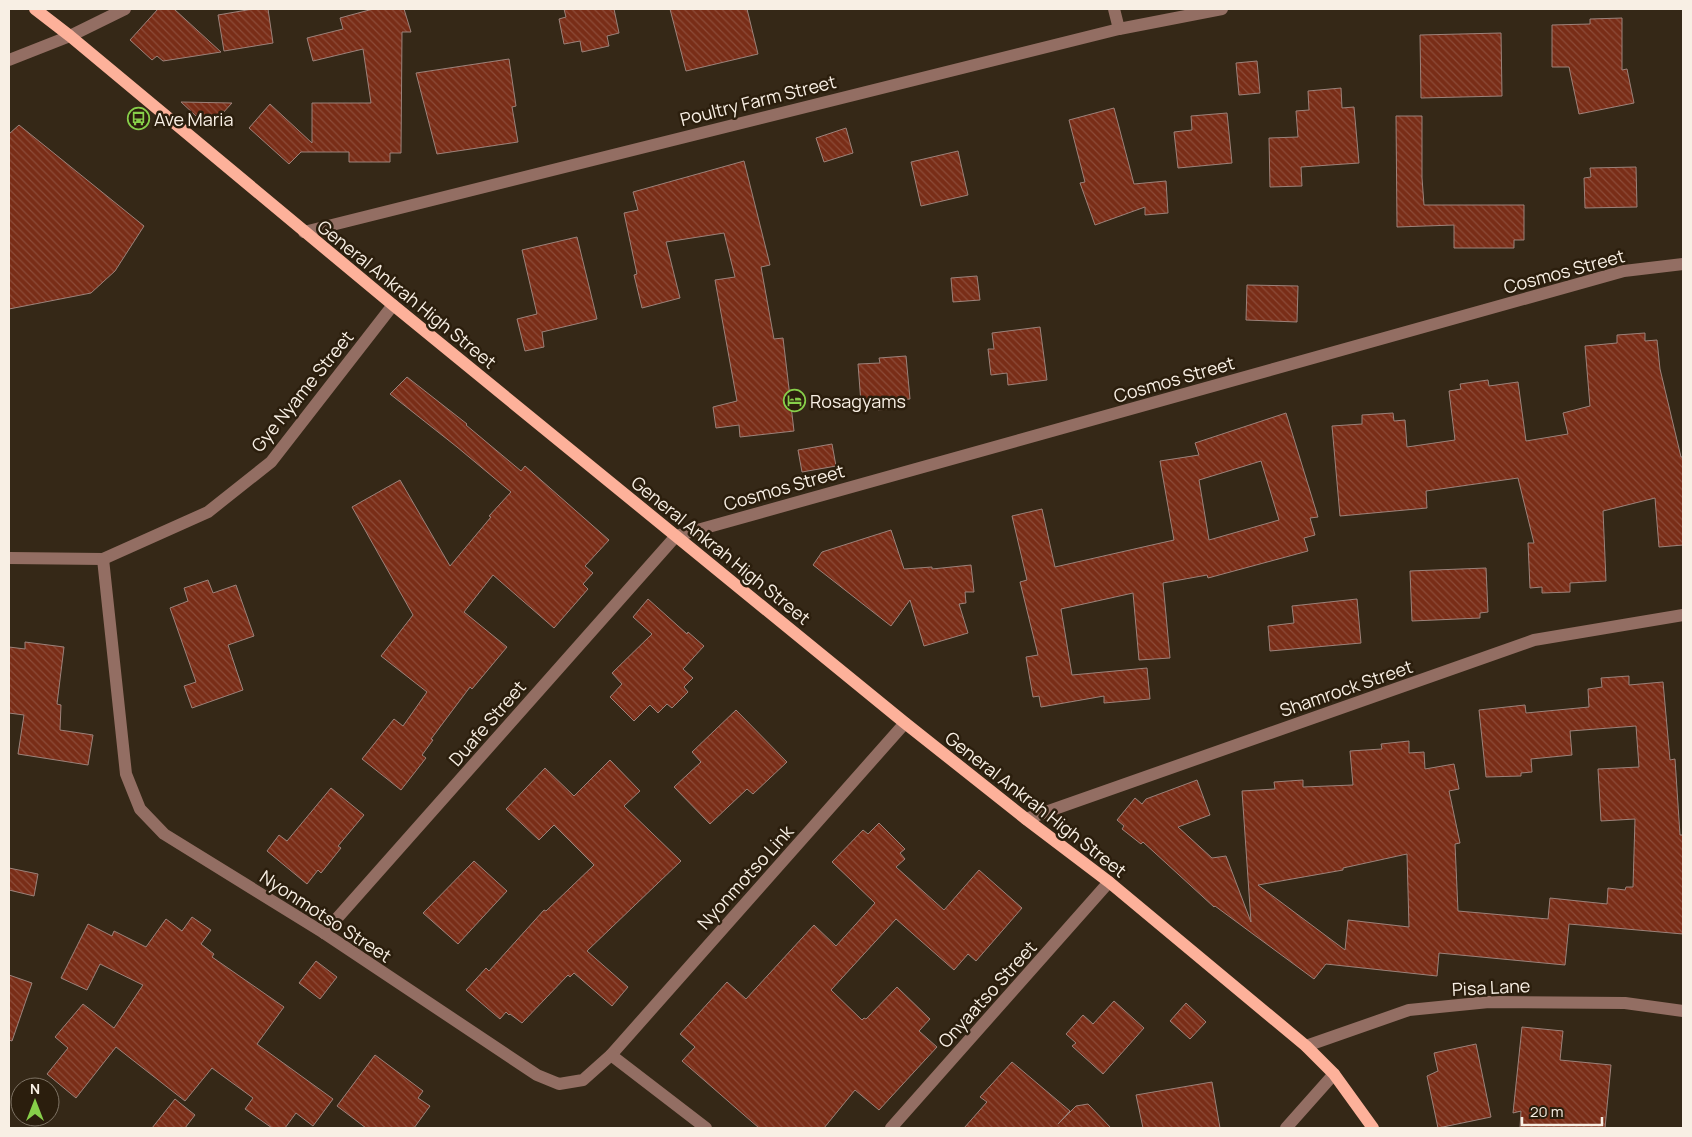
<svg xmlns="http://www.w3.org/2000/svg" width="1692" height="1137" font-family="Manrope,sans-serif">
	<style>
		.building { fill: url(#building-back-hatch); stroke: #9c827a; fill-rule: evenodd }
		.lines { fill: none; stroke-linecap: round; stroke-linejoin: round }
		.minor { stroke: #936e63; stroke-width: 12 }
		.major { stroke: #fdb19a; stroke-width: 12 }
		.labels { text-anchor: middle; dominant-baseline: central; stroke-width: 5; stroke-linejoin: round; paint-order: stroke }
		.street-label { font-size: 18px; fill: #f8efe4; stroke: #2b1e0d }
		.poi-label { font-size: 18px; fill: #f8efe4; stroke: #2b1e0d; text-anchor: start }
	</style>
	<defs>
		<pattern id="building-back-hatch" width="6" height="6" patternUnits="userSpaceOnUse" patternTransform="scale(1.25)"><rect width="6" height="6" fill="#792d17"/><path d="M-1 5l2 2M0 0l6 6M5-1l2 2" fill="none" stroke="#8d4c39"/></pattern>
	</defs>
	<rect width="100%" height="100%" fill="#352817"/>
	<g class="building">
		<polygon points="158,9 174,9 221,52 163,61 157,56 152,60 130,40"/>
		<polygon points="253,9 268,9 273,43 224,51 218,15"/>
		<polygon points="373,9 404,9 411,32 402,32 401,153 390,153 390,162 349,162 349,152 301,152 289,164 249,128 270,104 312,143 312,103 371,103 363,49 313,61 307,38 343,29 340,18"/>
		<polygon points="564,9 614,9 619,33 607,36 609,46 582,52 580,41 564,44 559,19 566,17"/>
		<polygon points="670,9 747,9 758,54 686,71"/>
		<polygon points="1622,18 1622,70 1627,69 1634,103 1579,114 1569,67 1552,67 1552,25 1590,24 1590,19"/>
		<polygon points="1501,33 1502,96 1421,98 1420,35"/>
		<polygon points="509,59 516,106 512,107 518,142 437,154 416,73"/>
		<polygon points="1257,61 1260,93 1239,95 1236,63"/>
		<polygon points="1341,88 1342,108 1354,107 1359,163 1301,167 1302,186 1270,187 1269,138 1298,137 1296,111 1309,110 1308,91"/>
		<polygon points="181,102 232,103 209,128"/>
		<polygon points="1114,108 1134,184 1166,181 1168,213 1145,215 1145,207 1095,225 1080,183 1085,182 1069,120"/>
		<polygon points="1227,113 1232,163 1178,168 1174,132 1192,130 1191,116"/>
		<polygon points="1396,116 1422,116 1422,178 1424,205 1524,205 1524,240 1514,240 1514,248 1454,248 1454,225 1397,227"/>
		<polygon points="19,125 144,226 115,271 91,293 9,309 9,134"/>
		<polygon points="846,128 853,153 824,162 816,138"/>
		<polygon points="958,151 968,195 921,206 911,162"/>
		<polygon points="744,161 770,265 761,267 774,339 783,338 794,431 740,437 739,425 716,428 713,407 737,401 715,280 735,277 724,233 666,242 680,298 642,308 634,275 637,274 624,213 638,210 633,192"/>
		<polygon points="1636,167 1637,207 1585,208 1584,178 1591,177 1590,168"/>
		<polygon points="577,237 597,319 542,332 544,347 525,351 517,319 537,314 522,250"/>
		<polygon points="977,276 980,300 953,302 951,278"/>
		<polygon points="1247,285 1298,286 1297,322 1246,320"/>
		<polygon points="1040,327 1047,380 1008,385 1007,373 991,375 988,349 994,349 992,333"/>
		<polygon points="1645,333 1645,341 1657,340 1660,369 1681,457 1683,457 1683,545 1659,547 1655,498 1603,511 1606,581 1570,583 1570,592 1542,593 1542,587 1530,588 1528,543 1534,543 1518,478 1426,491 1427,508 1340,516 1332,426 1362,424 1362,415 1393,413 1394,421 1405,420 1407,447 1455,440 1449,391 1461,389 1460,384 1488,380 1489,386 1518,382 1526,441 1568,434 1563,413 1590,406 1585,346 1617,343 1617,335"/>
		<polygon points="906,356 910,399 900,400 901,408 878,410 877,401 861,403 858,364 880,363 879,358"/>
		<polygon points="407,377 467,424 466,425 521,471 525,466 609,540 585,566 593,573 583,584 588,589 554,628 493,575 464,612 507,647 472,689 470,687 431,739 433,740 422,755 426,758 401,790 362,759 394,719 403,726 427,692 381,656 413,615 352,507 400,480 450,566 491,517 489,516 511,492 457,447 390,394"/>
		<path d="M1286 413 1318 517 1310 518 1315 535 1304 538 1308 551 1208 578 1207 575 1163 583 1170 658 1139 660 1133 593 1061 609 1072 675 1147 668 1150 699 1104 703V696L1041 707 1039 696 1033 697 1026 657 1038 655 1020 582 1027 580 1012 516 1042 509 1055 567 1174 540 1160 461 1199 455 1195 443ZM1261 461 1279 520 1209 540 1199 480Z"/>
		<polygon points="832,444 836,466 802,472 798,450"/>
		<polygon points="891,530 904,569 932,567 932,569 971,565 974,592 965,592 966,603 959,604 968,633 924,646 910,600 891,626 813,565 822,552"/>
		<polygon points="1486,568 1488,612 1480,613 1480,618 1412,621 1410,571"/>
		<polygon points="208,580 213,593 236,585 254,636 228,645 243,690 192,708 184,686 196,682 170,608 188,601 184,588"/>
		<polygon points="648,599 687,634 688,632 704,646 683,669 693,678 684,687 688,692 672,708 667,704 658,713 650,705 634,721 610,697 622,684 612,673 652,634 633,617"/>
		<polygon points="1357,599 1361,643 1270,651 1268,626 1294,623 1292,606"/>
		<polygon points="25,642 64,647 57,704 61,705 60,730 93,735 88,765 18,754 24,715 9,713 9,647 25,649"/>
		<path d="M1629 676V685L1663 682 1670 760 1675 759 1680 835H1683V934L1569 924 1565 965 1439 953 1437 976 1326 964 1314 979 1215 906 1214 907 1143 842 1141 844 1122 829 1124 826 1117 820 1135 798 1142 804 1146 799 1197 780 1210 815 1178 827 1212 858 1226 856 1251 922 1242 791 1275 789 1274 782 1303 780V787L1353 785 1350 751 1382 749 1381 744 1409 741V753L1424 752 1425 769 1454 764 1459 789 1449 791 1460 843 1455 844 1458 911 1548 919 1550 898 1607 904 1608 888 1625 890 1626 887H1633L1635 819 1601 821 1598 769 1639 767 1636 726 1570 731 1572 755 1531 759 1532 772 1521 773V776L1486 777 1479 710 1525 705 1526 713 1589 707 1588 689 1602 687 1601 678ZM1407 854 1409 927 1348 920 1345 950 1258 885 1343 870V868Z"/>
		<polygon points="736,710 787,762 753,794 747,789 710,824 674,787 701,762 692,752"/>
		<polygon points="610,760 640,791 624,806 681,861 587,951 628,987 612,1006 574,973 570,977 568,975 522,1023 510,1014 509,1015 506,1012 500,1019 466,990 486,968 489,971 544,910 546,911 594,865 554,825 539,840 506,809 545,768 574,796"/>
		<polygon points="331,788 364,815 338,846 341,848 321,873 318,870 307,884 267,851 279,835 287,841"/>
		<polygon points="879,823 905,849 900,853 905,859 896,867 944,910 979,870 1022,908 976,961 968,954 954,970 896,919 831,990 862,1020 864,1018 866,1019 897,987 930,1019 919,1031 937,1047 879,1110 855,1090 824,1128 759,1128 682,1061 695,1047 680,1034 727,982 746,999 814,925 836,946 875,903 832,862 863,830 868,834"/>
		<polygon points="474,861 507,891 458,944 423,913"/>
		<polygon points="9,868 38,874 34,896 9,890"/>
		<polygon points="192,917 211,930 201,944 214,954 212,957 284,1007 257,1044 333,1099 313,1126 296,1113 285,1128 272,1128 245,1109 253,1098 212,1068 185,1101 116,1047 76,1098 47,1074 68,1048 55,1037 83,1004 114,1028 143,985 100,964 87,990 61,978 88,924 112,936 114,931 146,947 166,919 182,931"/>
		<polygon points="316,961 337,977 320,999 299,983"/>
		<polygon points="9,975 32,983 12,1041 9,1040"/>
		<polygon points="1114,1001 1144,1028 1103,1074 1072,1046 1076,1043 1066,1034 1083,1015 1093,1024"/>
		<polygon points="1186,1003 1206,1022 1190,1039 1170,1021"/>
		<polygon points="1522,1027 1563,1031 1560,1060 1611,1065 1605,1128 1520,1128 1521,1111 1513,1113"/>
		<polygon points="1476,1044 1491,1117 1438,1128 1427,1076 1438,1071 1434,1053"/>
		<polygon points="375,1055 423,1091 418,1098 430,1106 414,1128 366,1128 337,1106"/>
		<polygon points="1012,1062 1070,1111 1058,1124 1076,1106 1088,1104 1111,1128 964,1128 987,1102 980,1097"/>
		<polygon points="1212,1082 1220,1128 1143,1128 1136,1095"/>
		<polygon points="175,1099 195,1115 185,1128 152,1128"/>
	</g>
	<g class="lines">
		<g class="minor">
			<polyline points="1114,9 1119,29"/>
			<polyline points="9,60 70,36 125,9"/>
			<polyline points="304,232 1119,29 1222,9"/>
			<polyline points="9,558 103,559 208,512 271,462 393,305"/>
			<polyline points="103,559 126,774 140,809 164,834 324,933 537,1075 559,1084 583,1080 611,1055 905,723"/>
			<polyline points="1026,819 1534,640 1683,615"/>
			<polyline points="324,933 676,536 1624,271 1683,264"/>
			<polyline points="1306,1046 1409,1010 1489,1002 1625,1003 1683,1011"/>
			<polyline points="611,1055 706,1128"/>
			<polyline points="891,1128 1109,882"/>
			<polyline points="1286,1128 1334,1074"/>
		</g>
		<polyline class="major" points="35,9 70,36 393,305 905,723 1026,819 1109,882 1306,1046 1334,1074 1373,1128"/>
	</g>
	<defs>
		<symbol id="bus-ring" viewBox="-11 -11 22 22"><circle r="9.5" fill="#2b1e0d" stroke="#87cf4a" stroke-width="1.5"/><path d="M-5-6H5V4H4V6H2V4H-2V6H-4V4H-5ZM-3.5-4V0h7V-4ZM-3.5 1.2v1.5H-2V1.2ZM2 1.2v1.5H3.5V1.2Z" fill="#87cf4a"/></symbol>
		<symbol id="hotel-ring" viewBox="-11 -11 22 22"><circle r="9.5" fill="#2b1e0d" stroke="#87cf4a" stroke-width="1.5"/><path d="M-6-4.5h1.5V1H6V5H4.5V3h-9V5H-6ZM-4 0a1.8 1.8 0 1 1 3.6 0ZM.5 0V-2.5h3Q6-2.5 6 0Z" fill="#87cf4a"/></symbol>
	</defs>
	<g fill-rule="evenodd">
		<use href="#bus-ring" x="126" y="106" width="25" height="25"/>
		<use href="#hotel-ring" x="782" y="388" width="25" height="25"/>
	</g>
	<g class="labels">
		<g class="street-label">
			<text transform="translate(758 100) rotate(-14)">Poultry Farm Street</text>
			<text transform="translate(1564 271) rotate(-15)">Cosmos Street</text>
			<text transform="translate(407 294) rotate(39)">General Ankrah High Street</text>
			<text transform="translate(1174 379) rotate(-16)">Cosmos Street</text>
			<text transform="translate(302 391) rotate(-51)">Gye Nyame Street</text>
			<text transform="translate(784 487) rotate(-16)">Cosmos Street</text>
			<text transform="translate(721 550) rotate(39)">General Ankrah High Street</text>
			<text transform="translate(1346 688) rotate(-19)">Shamrock Street</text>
			<text transform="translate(487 723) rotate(-49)">Duafe Street</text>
			<text transform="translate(1036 804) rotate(38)">General Ankrah High Street</text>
			<text transform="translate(745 877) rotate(-48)">Nyonmotso Link</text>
			<text transform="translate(326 916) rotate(33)">Nyonmotso Street</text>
			<text transform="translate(1491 987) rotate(-3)">Pisa Lane</text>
			<text transform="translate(987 994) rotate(-48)">Onyaatso Street</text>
		</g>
		<g class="poi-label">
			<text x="154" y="119">Ave Maria</text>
			<text x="810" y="401">Rosagyams</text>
		</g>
	</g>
	<rect width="1692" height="1137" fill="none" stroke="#f8efe4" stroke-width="20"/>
	<g transform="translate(35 1102)"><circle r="24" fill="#2b1e0d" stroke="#7d7263"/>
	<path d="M0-4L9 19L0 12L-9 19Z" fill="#87cf4a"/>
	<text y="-8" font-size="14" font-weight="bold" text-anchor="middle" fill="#f8efe4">N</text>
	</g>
	<path d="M1522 1117v8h80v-8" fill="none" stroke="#f8efe4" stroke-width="2.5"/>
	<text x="1530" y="1117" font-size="15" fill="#f8efe4" stroke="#2b1e0d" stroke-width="4" paint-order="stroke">20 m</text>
</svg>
